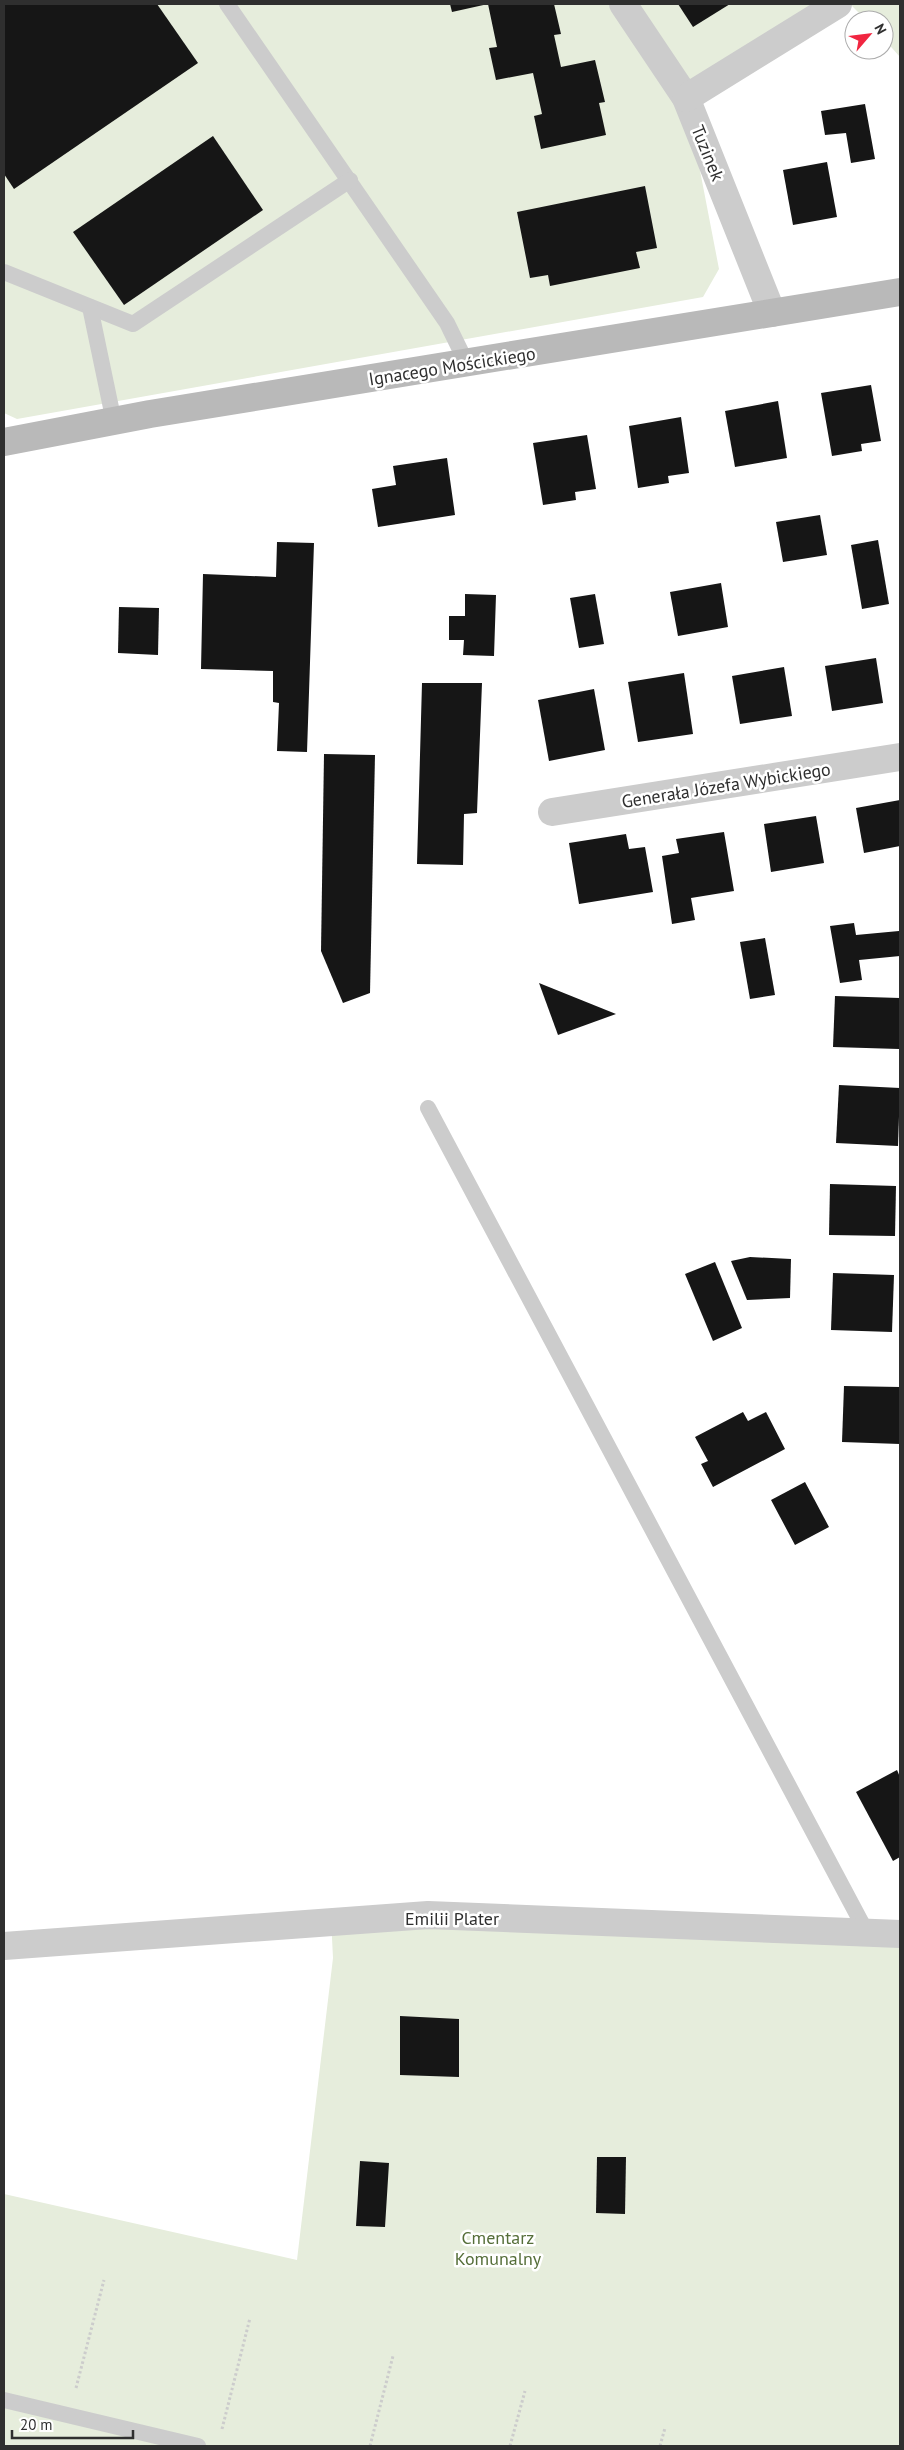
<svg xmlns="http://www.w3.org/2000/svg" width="904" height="2450" font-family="'PT Sans',sans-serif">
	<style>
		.green { fill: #e6eddc }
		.building { fill: #161616 }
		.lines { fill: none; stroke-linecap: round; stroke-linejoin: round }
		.path { stroke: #ccc; stroke-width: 3; stroke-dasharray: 2.5 2.5; stroke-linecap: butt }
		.lane { stroke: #ccc; stroke-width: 16 }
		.street { stroke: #ccc; stroke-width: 28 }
		.secondary { stroke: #b9b9b9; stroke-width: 28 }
		.labels { text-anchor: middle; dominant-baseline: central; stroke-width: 5; stroke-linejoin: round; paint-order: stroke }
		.street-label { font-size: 18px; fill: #2f2f2f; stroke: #fff }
		.park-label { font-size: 18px; fill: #556e39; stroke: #fff }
	</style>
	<rect width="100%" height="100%" fill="#fff"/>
	<g class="green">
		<polygon points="4,4 838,4 686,98 719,269 703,297 17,419 4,413"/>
		<polygon points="850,4 900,4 900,57 884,39 884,20 866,20"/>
		<polygon points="331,1918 900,1934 900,2446 4,2446 4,2194 297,2260 333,1958"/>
	</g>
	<g class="building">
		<polygon points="4,4 157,4 198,63 14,189 4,174"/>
		<polygon points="450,4 554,4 561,34 554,35 561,67 595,60 605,102 599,103 606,135 541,149 534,116 542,114 533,73 496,80 489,48 497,47 488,4 452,12"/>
		<polygon points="678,4 730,4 693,27"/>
		<polygon points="865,104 875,159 851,163 846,133 825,135 821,111"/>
		<polygon points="213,136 263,210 124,305 73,232"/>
		<polygon points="827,162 837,217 793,225 783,170"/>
		<polygon points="645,186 657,248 636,252 640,268 550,286 548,275 530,278 517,212"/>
		<polygon points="871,385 881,441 861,444 862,451 832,456 821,393"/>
		<polygon points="778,401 787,458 735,467 725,411"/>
		<polygon points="681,417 689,473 668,476 669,483 638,488 629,426"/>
		<polygon points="587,435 596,489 575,492 576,500 543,505 533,443"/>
		<polygon points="447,458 455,515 378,527 372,489 396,485 393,466"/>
		<polygon points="820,515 827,555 783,562 776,522"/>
		<polygon points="878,540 889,604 862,609 851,545"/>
		<polygon points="277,542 314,543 307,752 277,751 279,703 273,702 273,671 201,669 203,574 276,577"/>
		<polygon points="721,583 728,627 678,636 670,592"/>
		<polygon points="465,594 496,595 494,656 463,655 464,640 449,640 449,616 465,616"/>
		<polygon points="595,594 604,644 579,648 570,598"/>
		<polygon points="119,607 159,608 158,655 118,653"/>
		<polygon points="876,658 883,703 832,711 825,666"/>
		<polygon points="784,667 792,716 740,724 732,676"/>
		<polygon points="684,673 693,734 638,742 628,682"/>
		<polygon points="422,683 482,683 477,813 464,814 463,865 417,864"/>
		<polygon points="594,689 605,750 549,761 538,700"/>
		<polygon points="324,754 375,755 370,993 343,1003 321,951"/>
		<polygon points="900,800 900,846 864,853 856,808"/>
		<polygon points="816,816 824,863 771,872 764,824"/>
		<polygon points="724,832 734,891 691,898 695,920 672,924 662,856 679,853 676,839"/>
		<polygon points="626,834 629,849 645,847 653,892 579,904 569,843"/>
		<polygon points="854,923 856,935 899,931 900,956 859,960 862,980 840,983 830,926"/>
		<polygon points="765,938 775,995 750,999 740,942"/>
		<polygon points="539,983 616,1014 558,1035"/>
		<polygon points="835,996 900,998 899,1049 833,1047"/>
		<polygon points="839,1085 900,1088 898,1146 836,1143"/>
		<polygon points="830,1184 896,1186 895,1236 829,1235"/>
		<polygon points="750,1257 791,1259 790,1298 747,1300 731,1261"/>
		<polygon points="715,1262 742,1328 713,1341 685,1274"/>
		<polygon points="833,1273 894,1275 892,1332 831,1330"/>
		<polygon points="844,1386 900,1387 900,1444 842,1442"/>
		<polygon points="743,1412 748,1421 766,1412 785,1449 713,1487 701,1464 708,1461 695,1437"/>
		<polygon points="805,1482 829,1527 795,1545 771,1500"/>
		<polygon points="897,1770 900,1777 900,1857 893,1861 856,1792"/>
		<polygon points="400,2016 459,2019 459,2077 400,2075"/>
		<polygon points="597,2157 626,2157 625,2214 596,2213"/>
		<polygon points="360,2161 389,2163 385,2227 356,2226"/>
	</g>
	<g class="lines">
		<g class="path">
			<polyline points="76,2388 104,2280"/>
			<polyline points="222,2429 250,2318"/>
			<polyline points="370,2446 393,2356"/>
			<polyline points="510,2446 525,2391"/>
			<polyline points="660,2446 665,2428"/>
		</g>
		<g class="lane">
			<polyline points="227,4 447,323 467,364"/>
			<polyline points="4,272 133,324 350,180"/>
			<polyline points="90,307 114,422"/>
			<polyline points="428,1108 867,1933"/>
			<polyline points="4,2400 198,2446"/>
		</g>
		<g class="street">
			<polyline points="623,4 686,98 772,313"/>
			<polyline points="686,98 838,4"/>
			<polyline points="552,812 900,757"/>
			<polyline points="4,1946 428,1915 900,1934"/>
		</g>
		<polyline class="secondary" points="4,442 150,414 900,292"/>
	</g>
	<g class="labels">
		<g class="street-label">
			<text transform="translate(708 153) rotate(68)">Tuzinek</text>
			<text transform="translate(452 366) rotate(-9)">Ignacego Mościckiego</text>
			<text transform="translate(726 785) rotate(-9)">Generała Józefa Wybickiego</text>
			<text x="452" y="1918">Emilii Plater</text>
		</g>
		<g class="park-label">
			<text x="498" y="2237">Cmentarz<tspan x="498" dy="21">Komunalny</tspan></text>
		</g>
	</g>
	<rect width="904" height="2450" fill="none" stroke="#2f2f2f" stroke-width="10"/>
	<g transform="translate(869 35) rotate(62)"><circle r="24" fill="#ffffff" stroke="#acacac"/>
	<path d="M0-4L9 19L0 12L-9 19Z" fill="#f12641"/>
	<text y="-8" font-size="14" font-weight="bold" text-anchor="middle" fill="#2f2f2f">N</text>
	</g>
	<path d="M12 2430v8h121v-8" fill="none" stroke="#2f2f2f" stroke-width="2.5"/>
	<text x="20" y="2430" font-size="15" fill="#2f2f2f" stroke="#ffffff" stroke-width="4" paint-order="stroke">20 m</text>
</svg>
